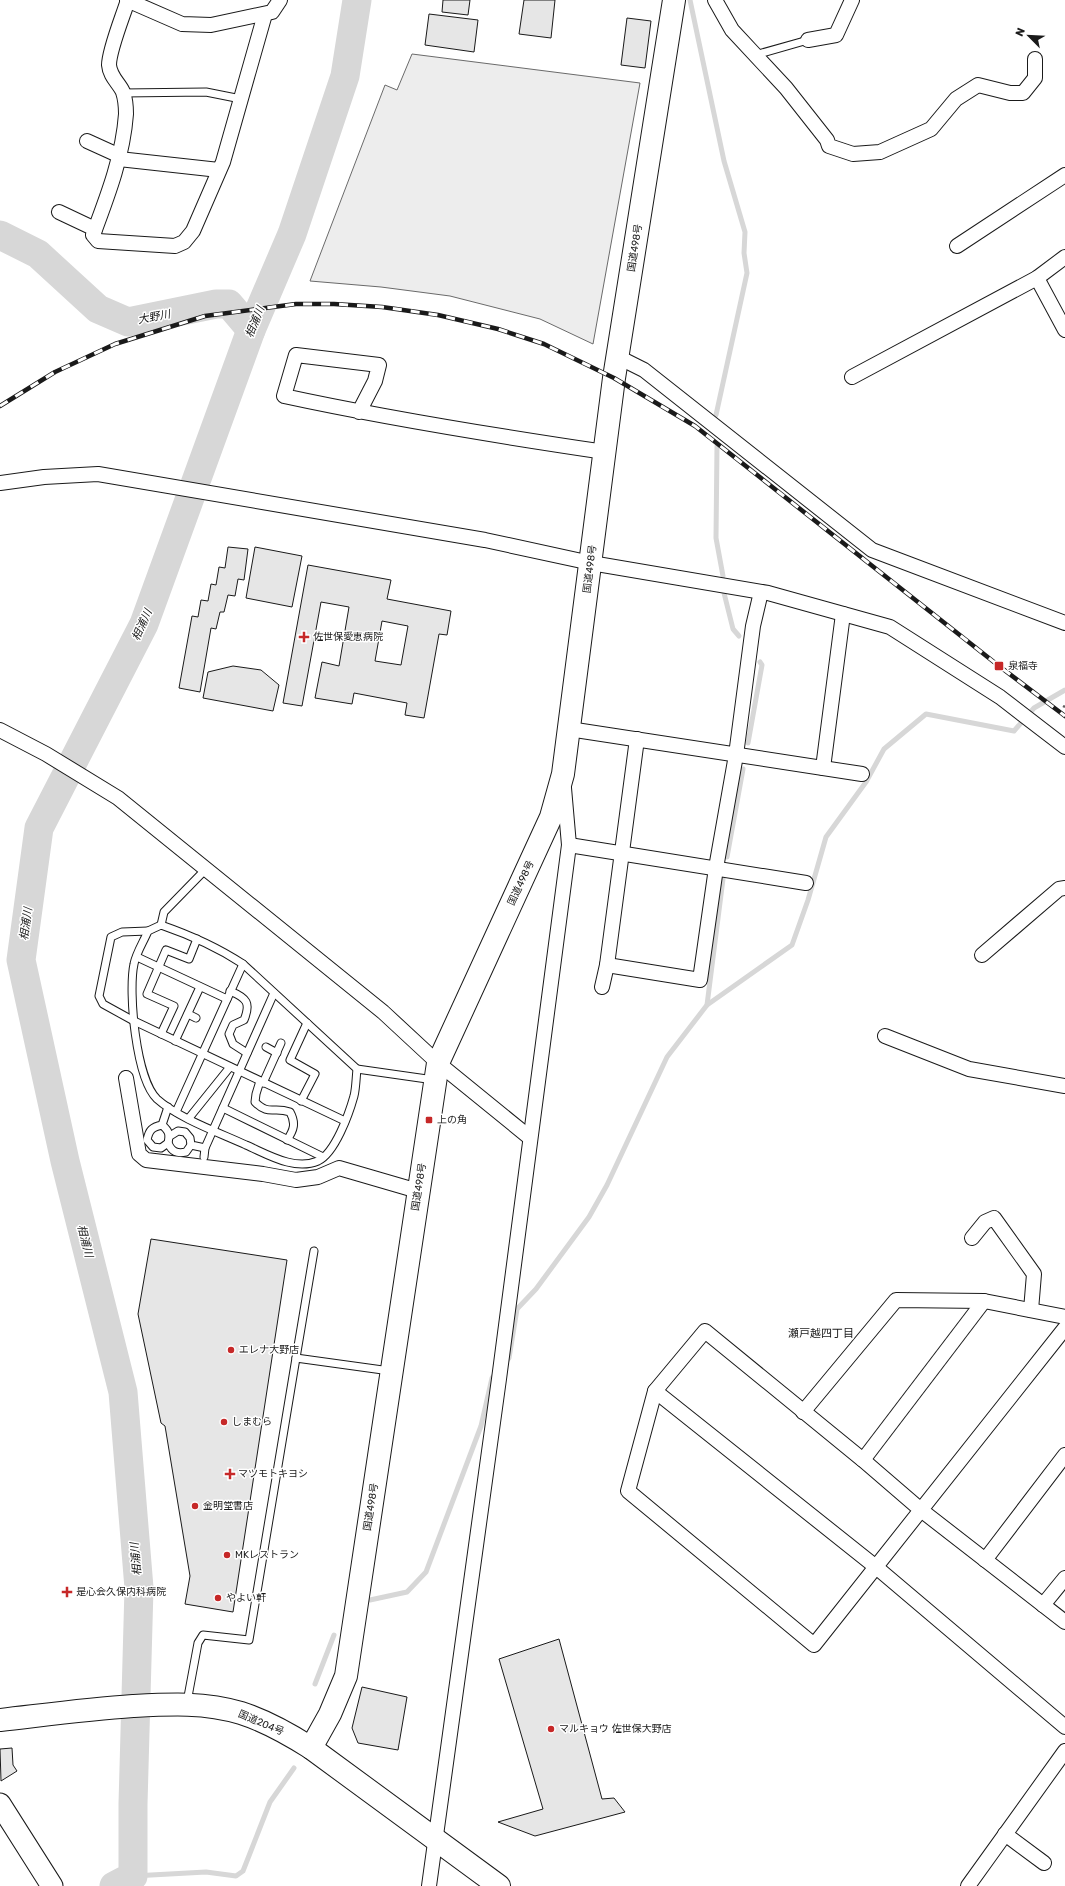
<svg xmlns="http://www.w3.org/2000/svg" width="1065" height="1886" font-family="Rubik,'Noto Sans JP',sans-serif">
	<style>
		.built { fill: #ededed; stroke: #6a6a6a }
		.lines { fill: none; stroke-linecap: round; stroke-linejoin: round }
		.stream { stroke: #d7d7d7; stroke-width: 5 }
		.river { stroke: #d7d7d7; stroke-width: 29 }
		.building { fill: #e6e6e6; stroke: #1a1a1a; fill-rule: evenodd }
		.lane-casing { stroke: #1a1a1a; stroke-width: 9 }
		.street-casing { stroke: #1a1a1a; stroke-width: 16 }
		.secondary-casing { stroke: #1a1a1a; stroke-width: 23 }
		.highway-casing { stroke: #1a1a1a; stroke-width: 24 }
		.path { stroke: #5f5f5f; stroke-width: 2.5; stroke-dasharray: 3 2; stroke-linecap: butt }
		.lane { stroke: #fff; stroke-width: 7 }
		.street { stroke: #fff; stroke-width: 14 }
		.secondary { stroke: #fff; stroke-width: 21 }
		.highway { stroke: #fff; stroke-width: 22 }
		.rail-casing { stroke: #1a1a1a; stroke-width: 4.5 }
		.rail { stroke: #fff; stroke-width: 3; stroke-dasharray: 9; stroke-linecap: butt }
		.poi-dot { fill: #c62828; stroke: #fff; stroke-width: 1.5 }
		.labels { text-anchor: middle; dominant-baseline: central; stroke-width: 3; stroke-linejoin: round; paint-order: stroke }
		.street-label { font-size: 10px; fill: #1a1a1a; stroke: #fff }
		.poi-label { font-size: 10px; fill: #1a1a1a; stroke: #fff; text-anchor: start }
		.water-label { font-size: 11px; font-style: italic; fill: #1a1a1a; stroke: #fff }
		.neighbourhood-label { font-size: 11px; fill: #1a1a1a; stroke: #fff }
	</style>
	<rect width="100%" height="100%" fill="#fff"/>
	<polygon class="built" points="412,54 640,83 593,344 540,319 450,296 381,287 310,281 385,85 397,90"/>
	<g class="lines">
		<g class="stream">
			<polyline points="690,0 724,161 745,232 744,253 747,273 716,415"/>
			<polyline points="717,446 716,538 723,576"/>
			<polyline points="724,593 733,629 739,636"/>
			<polyline points="748,743 762,665 760,662"/>
			<polyline points="727,857 743,769"/>
			<polyline points="707,1005 723,879"/>
			<polyline points="505,1363 509,1358 517,1309 536,1289 589,1217 607,1185 667,1057 707,1005 792,945 808,900 826,837 866,782 884,749 926,714 1014,731 1034,708 1065,690"/>
			<polyline points="370,1600 407,1592 426,1572 481,1426 492,1378 496,1373"/>
			<polyline points="315,1684 334,1635"/>
			<polyline points="133,1876 206,1872 236,1876 243,1871 270,1802 294,1768"/>
		</g>
		<g class="river">
			<polyline points="0,235 38,254 98,309 128,322 216,304 229,304 251,330"/>
			<polyline points="114,1886 133,1876 133,1804 139,1588 123,1392 65,1161 21,960 39,828 144,624 251,330 292,234 345,76 357,0"/>
		</g>
	</g>
	<g class="building">
		<polygon points="443,0 470,0 468,15 442,12"/>
		<polygon points="524,0 555,0 551,38 519,34"/>
		<polygon points="429,14 478,20 474,52 425,45"/>
		<polygon points="627,18 651,21 645,68 621,65"/>
		<polygon points="228,547 248,549 244,580 238,579 235,596 228,595 224,612 220,612 216,629 211,628 200,692 179,688 192,616 198,617 201,600 208,601 211,584 216,585 219,567 225,568"/>
		<polygon points="255,547 302,556 292,607 246,598"/>
		<path d="M308 565 391 580 387 599 451 611 447 635 439 634 424 718 405 715 407 703 354 693 352 704 315 698 322 662 339 666 349 607 321 602 302 706 283 703ZM382 621 408 626 401 665 375 661Z"/>
		<polygon points="233,666 261,670 279,685 273,711 203,698 208,672"/>
		<polygon points="151,1239 287,1260 233,1612 185,1604 190,1576 165,1426 161,1423 138,1314"/>
		<polygon points="559,1639 602,1799 614,1798 625,1812 535,1836 498,1822 543,1809 499,1659"/>
		<polygon points="362,1687 407,1697 398,1750 358,1743 352,1728"/>
		<polygon points="12,1748 13,1765 17,1771 1,1781 0,1749"/>
	</g>
	<g class="lines">
		<defs>
			<g id="lane">
				<polyline points="755,55 808,40"/>
				<polyline points="123,93 206,92 241,99"/>
				<path d="M161 925C190 935 217 947 243 964L357 1069C356 1078 356 1088 354 1096 349 1114 335 1153 318 1161 294 1171 267 1154 246 1145 220 1133 178 1118 157 1099 136 1079 128 992 134 964 136 953 144 941 148 931Z"/>
				<polyline points="161,925 164,912 206,869"/>
				<polyline points="148,931 122,932 111,937 99,996 103,1004 132,1020 345,1121"/>
				<polyline points="137,957 227,999"/>
				<path d="M230 991C247 998 251 1003 244 1020L233 1025 229 1034 233 1044 247 1053"/>
				<polyline points="188,1014 196,1018"/>
				<polyline points="161,1034 174,1006 147,994 166,950 189,959 197,939"/>
				<polyline points="175,1041 200,987"/>
				<polyline points="266,1047 277,1053"/>
				<polyline points="357,1069 434,1080"/>
				<path d="M260 1081 256 1094 255 1102C269 1116 273 1106 290 1112 296 1123 294 1130 287 1140"/>
				<polyline points="263,1083 281,1043"/>
				<polyline points="301,1101 315,1074 290,1060 307,1023"/>
				<polyline points="223,1108 323,1157"/>
				<polyline points="176,1112 243,964"/>
				<polyline points="189,1118 230,1067"/>
				<path d="M162 1125C169 1131 170 1134 168 1143L161 1148 153 1147 147 1140C149 1130 152 1127 162 1125L168 1107"/>
				<polyline points="170,1136 178,1131 185,1132 190,1138 191,1145 205,1148"/>
				<path d="M168 1143C172 1152 177 1154 186 1152L191 1145"/>
				<polyline points="204,1157 205,1148 274,993"/>
				<polyline points="296,1358 314,1251"/>
				<polyline points="187,1702 198,1643 203,1635 249,1640 296,1358 390,1371"/>
			</g>
			<g id="street">
				<polyline points="127,0 182,24 211,25 272,12 280,0"/>
				<path d="M128 0C123 16 109 50 109 65 110 77 119 83 123 92 125 98 126 108 126 114 123 156 108 195 93 235L98 241 175 246 184 242 193 231 223 162 265 14"/>
				<polyline points="715,0 732,30 786,88 827,140 829,146 853,154 880,152 931,129 956,99 978,85 1010,93 1023,93 1035,78 1035,59"/>
				<polyline points="808,40 836,35 852,0"/>
				<polyline points="87,141 120,156"/>
				<polyline points="119,159 219,170"/>
				<polyline points="59,212 95,229"/>
				<polyline points="957,246 1065,175"/>
				<polyline points="1037,278 1065,330"/>
				<polyline points="618,357 644,370 872,550 1065,623"/>
				<polyline points="852,377 1037,278 1065,257"/>
				<path d="M359 412 375 381 379 365 296 355 284 396C390 419 497 436 605 452"/>
				<polyline points="0,483 44,477 98,474 485,540 591,563 768,593 890,627 1000,697 1065,747"/>
				<polyline points="569,729 862,774"/>
				<polyline points="0,730 46,754 118,798 383,1012 438,1063 529,1137"/>
				<polyline points="823,768 843,614"/>
				<polyline points="569,845 806,883"/>
				<polyline points="982,955 1059,889 1065,888"/>
				<polyline points="607,965 700,980 716,868 736,755 753,626 761,592"/>
				<polyline points="602,987 607,965 637,739"/>
				<polyline points="885,1036 969,1069 1065,1086"/>
				<polyline points="126,1078 139,1154 146,1160 263,1174 296,1180 318,1177 339,1168 418,1191"/>
				<polyline points="972,1238 985,1222 994,1218 1034,1274 1031,1310"/>
				<path d="M1065 1328C981 1434 898 1540 814 1645L628 1491 655 1391 705 1331 863 1460 921 1510 1065 1622"/>
				<polyline points="655,1391 876,1567 1065,1727"/>
				<polyline points="803,1412 896,1300 984,1301 1065,1317"/>
				<polyline points="863,1460 984,1301"/>
				<polyline points="985,1560 1065,1455"/>
				<polyline points="1043,1605 1065,1578"/>
				<polyline points="1005,1834 1044,1863"/>
				<polyline points="429,1886 499,1379 569,845 564,788"/>
				<polyline points="968,1886 1065,1751"/>
			</g>
			<polyline id="secondary" points="0,1804 52,1886"/>
			<g id="highway">
				<path d="M0 1720C44 1715 88 1709 133 1706 170 1704 205 1702 241 1713 266 1721 289 1734 311 1748L499 1886"/>
				<polyline points="311,1748 330,1714 346,1676 438,1063 551,817 563,774 614,378 674,0"/>
			</g>
		</defs>
		<use href="#lane" class="lane-casing"/>
		<use href="#street" class="street-casing"/>
		<use href="#secondary" class="secondary-casing"/>
		<use href="#highway" class="highway-casing"/>
		<polyline class="path" points="1063,706 1065,707"/>
		<use href="#lane" class="lane"/>
		<use href="#street" class="street"/>
		<use href="#secondary" class="secondary"/>
		<use href="#highway" class="highway"/>
		<defs>
			<polyline id="rail" points="0,406 55,372 115,344 205,316 296,304 334,304 382,307 438,315 498,329 544,344 614,378 695,426 999,666 1065,716"/>
		</defs>
		<use href="#rail" class="rail-casing"/>
		<use href="#rail" class="rail"/>
	</g>
	<g class="poi-dot">
		<path d="M302 631h4v4h4v4h-4v4h-4v-4h-4v-4h4z"/>
		<rect x="994" y="661" width="10" height="10" rx="2"/>
		<rect x="425" y="1116" width="8" height="8" rx="2"/>
		<circle cx="231" cy="1350" r="4"/>
		<circle cx="224" cy="1422" r="4"/>
		<path d="M228 1468h4v4h4v4h-4v4h-4v-4h-4v-4h4z"/>
		<circle cx="195" cy="1506" r="4"/>
		<circle cx="227" cy="1555" r="4"/>
		<path d="M65 1586h4v4h4v4h-4v4h-4v-4h-4v-4h4z"/>
		<circle cx="218" cy="1598" r="4"/>
		<circle cx="551" cy="1729" r="4"/>
	</g>
	<g class="labels">
		<g class="street-label">
			<text transform="translate(635 248) rotate(-81)">国道498号</text>
			<text transform="translate(590 569) rotate(-83)">国道498号</text>
			<text transform="translate(521 883) rotate(-65)">国道498号</text>
			<text transform="translate(419 1187) rotate(-81)">国道498号</text>
			<text transform="translate(371 1507) rotate(-81)">国道498号</text>
			<text transform="translate(261 1723) rotate(23)">国道204号</text>
		</g>
		<g class="poi-label">
			<text x="313" y="637">佐世保愛恵病院</text>
			<text x="1008" y="666">泉福寺</text>
			<text x="437" y="1120">上の角</text>
			<text x="239" y="1350">エレナ大野店</text>
			<text x="232" y="1422">しまむら</text>
			<text x="238" y="1474">マツモトキヨシ</text>
			<text x="203" y="1506">金明堂書店</text>
			<text x="235" y="1555">MKレストラン</text>
			<text x="76" y="1592">是心会久保内科病院</text>
			<text x="226" y="1598">やよい軒</text>
			<text x="559" y="1729">マルキョウ 佐世保大野店</text>
		</g>
		<g class="water-label">
			<text transform="translate(154 317) rotate(-11)">大野川</text>
			<text transform="translate(255 322) rotate(-68)">相浦川</text>
			<text transform="translate(142 625) rotate(-66)">相浦川</text>
			<text transform="translate(26 924) rotate(-82)">相浦川</text>
			<text transform="translate(85 1241) rotate(76)">相浦川</text>
			<text transform="translate(136 1559) rotate(-95)">相浦川</text>
		</g>
		<g class="neighbourhood-label">
			<text x="821" y="1333">瀬戸越四丁目</text>
		</g>
	</g>
	<g transform="translate(1029 36) rotate(294)" stroke="#ffffff" stroke-width="3" paint-order="stroke">
	<path d="M0-3L7 15L0 10L-7 15Z" fill="#1a1a1a"/>
	<text y="-6" font-size="11" font-weight="bold" text-anchor="middle" fill="#1a1a1a">N</text>
	</g>
</svg>
